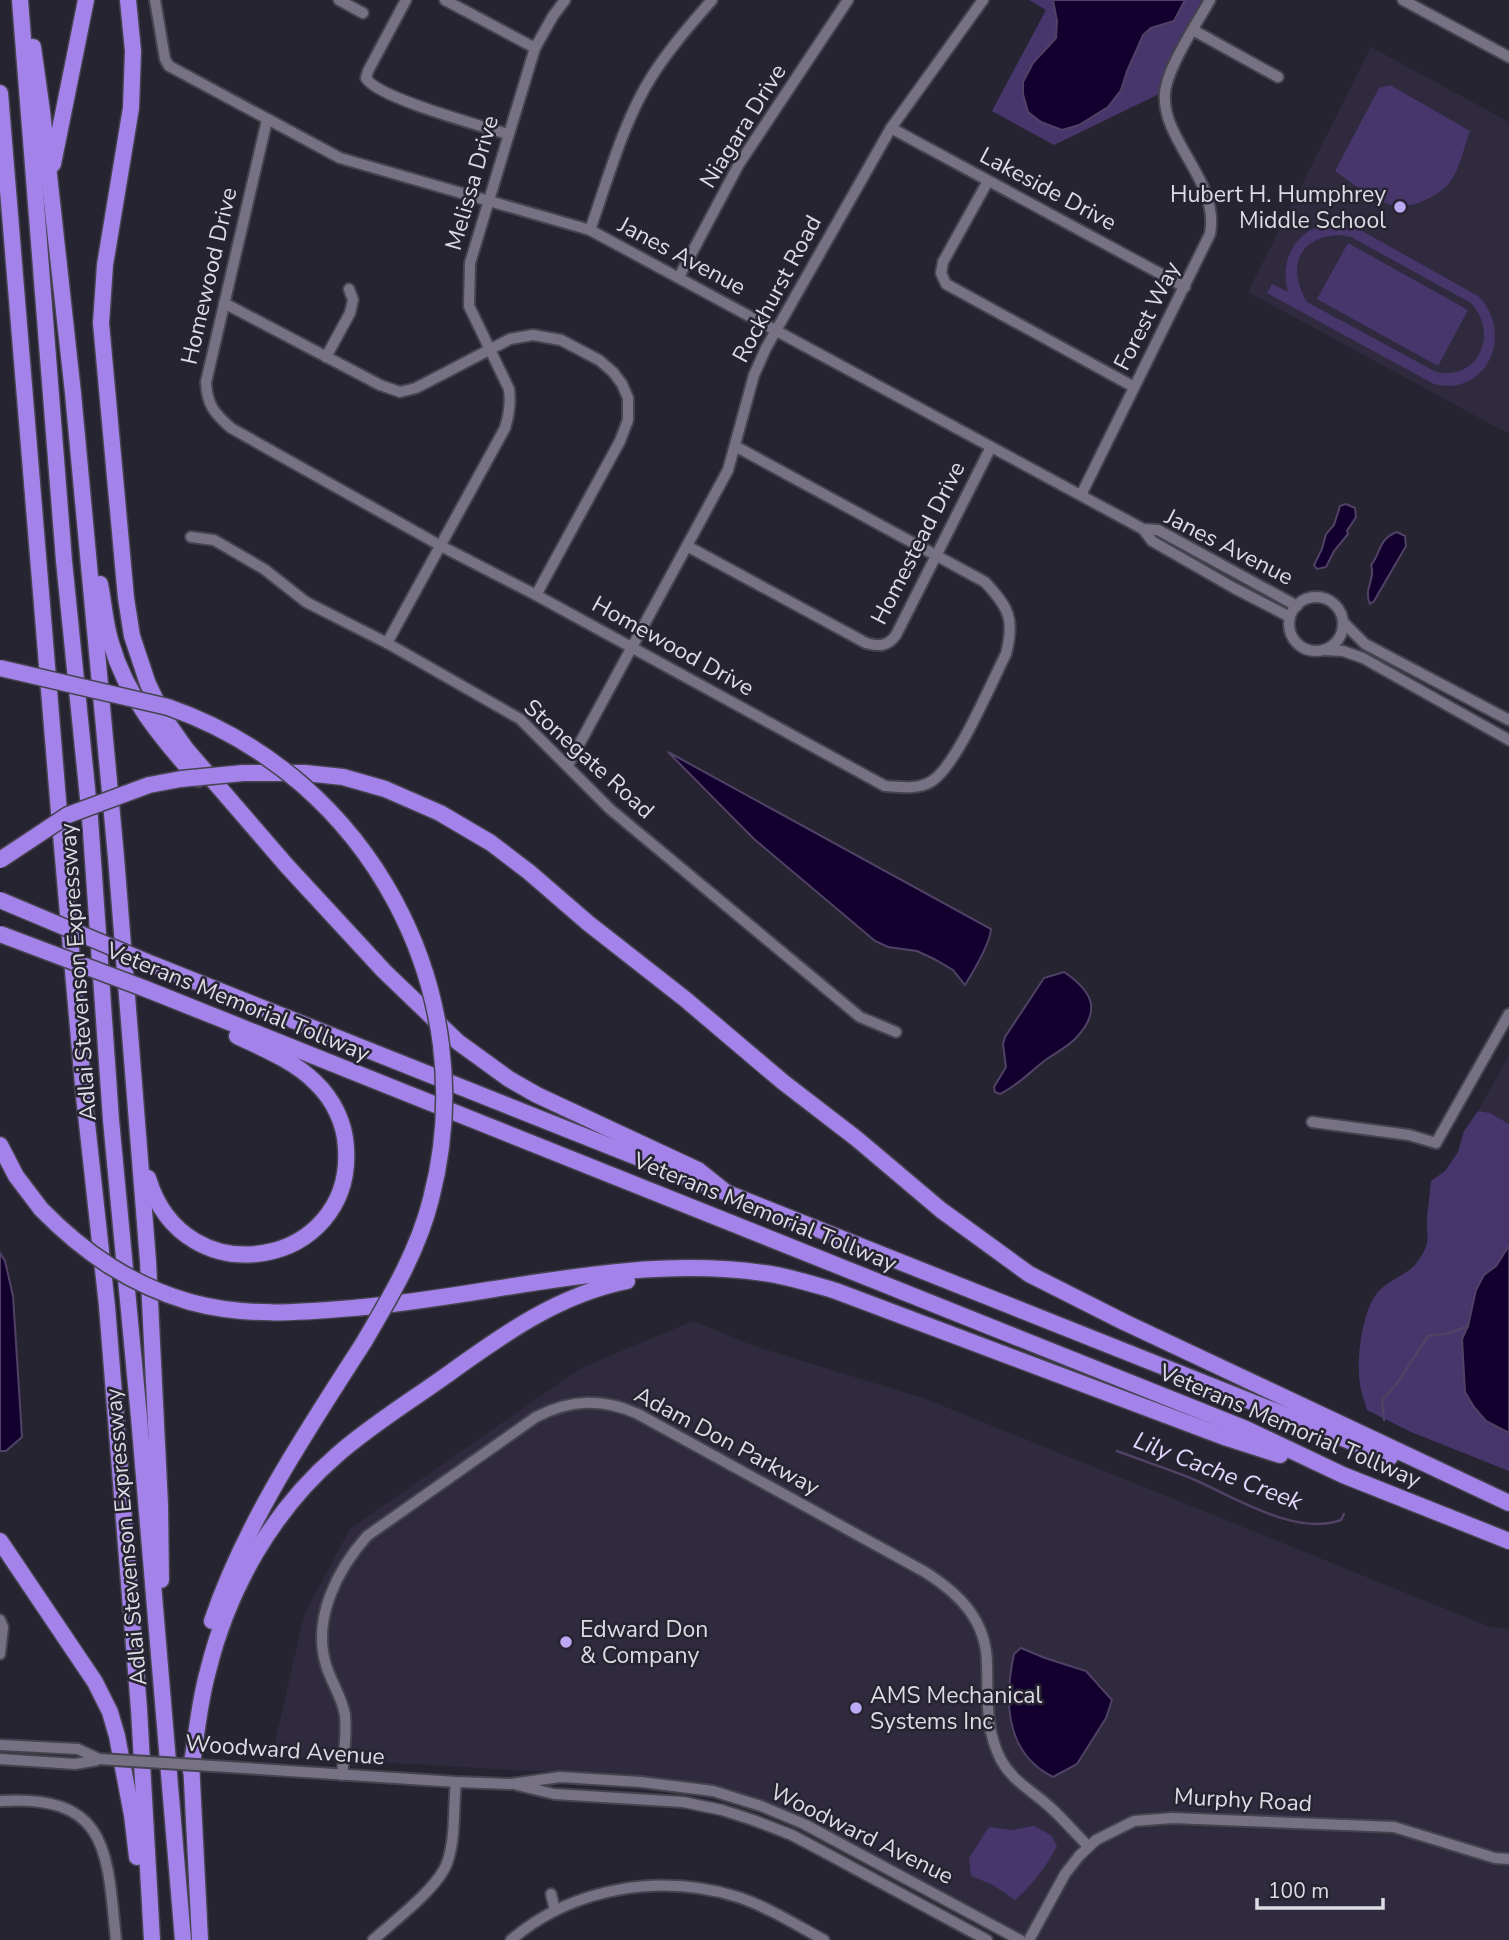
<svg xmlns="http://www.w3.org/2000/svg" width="1509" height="1940" font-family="'Nunito Sans',sans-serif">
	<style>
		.built { fill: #302a3e }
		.green { fill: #47366c; fill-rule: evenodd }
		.water { fill: #13002f; stroke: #504265; stroke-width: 2 }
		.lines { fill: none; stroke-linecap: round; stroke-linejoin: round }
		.stream { stroke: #504265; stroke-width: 2.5 }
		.minor-casing { stroke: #45434e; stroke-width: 14 }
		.highway-casing { stroke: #45434e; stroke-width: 19 }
		.minor { stroke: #767283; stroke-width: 10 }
		.highway { stroke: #a382ea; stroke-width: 16 }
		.minor-bridge-casing { stroke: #45434e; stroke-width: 14; stroke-linecap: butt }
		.highway-bridge-casing { stroke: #45434e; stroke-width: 19; stroke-linecap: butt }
		.minor-bridge { stroke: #767283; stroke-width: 10 }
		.highway-bridge { stroke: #a382ea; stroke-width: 16 }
		.poi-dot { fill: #bea9f4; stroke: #272431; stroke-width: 2.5 }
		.labels { text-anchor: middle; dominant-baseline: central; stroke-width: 5; stroke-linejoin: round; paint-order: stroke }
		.street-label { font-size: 23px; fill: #dddbe4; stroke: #272431 }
		.poi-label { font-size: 23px; fill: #dddbe4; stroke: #272431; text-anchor: start }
		.water-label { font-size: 24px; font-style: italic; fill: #e1d7fc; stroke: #272431 }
	</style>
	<rect width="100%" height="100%" fill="#272431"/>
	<g class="built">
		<polygon points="1371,47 1509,122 1509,434 1248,292"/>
		<polygon points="1509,1055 1509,1124 1490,1113 1478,1111"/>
		<polygon points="693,1321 751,1345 926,1399 1490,1627 1509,1629 1509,1940 1030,1940 816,1824 781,1807 722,1789 672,1779 272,1756 304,1615 350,1529 581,1368"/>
	</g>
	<g class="green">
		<polygon points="1029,0 1202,0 1170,59 1159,94 1054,145 992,111 1046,10"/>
		<path d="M1390 85 1470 131C1464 146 1460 169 1450 182 1443 191 1434 196 1423 201 1389 217 1362 190 1335 171L1379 88Z"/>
		<path d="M1328 223 1355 227 1478 296C1509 326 1496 381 1451 386 1446 386 1439 385 1434 384L1267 293 1272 284 1288 292C1279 260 1295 231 1328 223ZM1339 235 1351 237 1471 303C1499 333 1479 381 1436 372L1307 302C1287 268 1297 237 1339 235Z"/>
		<polygon points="1348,243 1468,310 1438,366 1317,299"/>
		<path d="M1478 1111 1490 1113 1509 1124V1246L1496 1266 1484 1275 1477 1290 1468 1326 1462 1339 1465 1392 1504 1432 1509 1433V1471L1411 1432 1367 1410C1365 1402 1361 1393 1360 1384 1356 1360 1362 1304 1382 1288 1401 1272 1412 1276 1425 1249 1430 1238 1426 1230 1427 1218 1428 1206 1430 1193 1431 1181L1445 1171 1458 1152 1464 1131Z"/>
		<path d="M1034 1826 1051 1835 1057 1846C1046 1867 1033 1884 1015 1900L993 1885 971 1876 969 1858 989 1827 1011 1830Z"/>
	</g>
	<g class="water">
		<polygon points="1053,0 1185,0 1174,21 1151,28 1143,35 1127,71 1121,90 1108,107 1079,125 1062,130 1041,122 1028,112 1023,94 1023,82 1033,63 1056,38 1057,21"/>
		<polygon points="1346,504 1355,508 1356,517 1347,531 1348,534 1334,551 1326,567 1317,569 1314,565 1322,549 1326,534 1334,525 1340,506"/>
		<path d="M1397 532 1405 536 1406 546 1374 601 1370 604C1363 589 1376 579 1371 565 1381 553 1378 539 1397 532Z"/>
		<path d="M668 752 991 929C990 943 973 972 965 985L953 970 934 959 917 951 888 947 875 941 754 839Z"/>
		<path d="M1064 972C1092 991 1103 1010 1075 1039 1067 1047 1054 1054 1044 1061 1029 1073 1017 1086 1000 1094L995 1092 994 1087 1006 1067 1003 1044 1005 1037 1044 978Z"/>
		<polygon points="1509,1246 1509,1433 1486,1421 1474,1407 1465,1392 1462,1339 1468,1326 1476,1290 1484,1275 1496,1266"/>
		<polygon points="0,1253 5,1261 13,1296 22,1437 6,1451 0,1451"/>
		<path d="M1021 1648 1045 1658 1086 1671 1112 1700 1106 1718 1077 1764 1053 1777C1005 1753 1004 1700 1014 1654Z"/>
	</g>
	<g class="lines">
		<g class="stream">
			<polyline points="1384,1420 1382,1400 1396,1385 1428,1336 1450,1333 1468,1326"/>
			<path d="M1117 1451C1141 1460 1165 1468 1188 1477 1232 1495 1294 1537 1341 1520L1344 1514"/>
		</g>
		<defs>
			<g id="minor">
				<polyline points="155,0 165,59 169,66 340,158 590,230 1143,529 1158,530 1297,606"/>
				<polyline points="339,0 363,13"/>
				<path d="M406 0 368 71 366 78C377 98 482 126 508 134"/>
				<polyline points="445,0 535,48"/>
				<polyline points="1403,0 1509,57"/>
				<polyline points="1193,30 1278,77"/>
				<path d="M267 120 206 382C207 405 214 413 231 428L441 546 536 595 885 786C901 787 918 790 932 781 957 765 991 683 1006 654 1015 619 1009 608 985 582L735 446"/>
				<polyline points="891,128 1185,287"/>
				<polyline points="988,181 943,262 941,273 946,284 1134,387"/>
				<path d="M590 230C608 179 623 122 652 76 669 49 691 24 712 0"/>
				<polyline points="679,277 739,164 848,0"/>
				<polyline points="224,303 380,385 400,392 416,388 510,339 533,335 561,340 599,360 613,372 622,384 628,398 628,420 620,441 536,595"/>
				<polyline points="326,357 350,313 353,300 349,289"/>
				<path d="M1081 495 1210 234C1220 180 1161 141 1165 93 1167 68 1197 23 1210 0"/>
				<polyline points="1143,529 1152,541 1234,588 1290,617"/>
				<polyline points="191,537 214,540 264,569 306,602 387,643 520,719 610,809 860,1017 896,1032"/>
				<path d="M687 546 866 643C879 647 888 646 896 635L991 447"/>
				<circle cx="1316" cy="624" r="27"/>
				<polyline points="1343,622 1365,644 1509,720"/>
				<path d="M387 643 505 428C509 415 511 403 509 389L469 306 470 263 535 48 553 16 565 0"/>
				<polyline points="1325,650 1343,651 1363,658 1509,740"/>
				<polyline points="568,765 728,470 754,375 766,348 891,128 983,0"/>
				<polyline points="1312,1122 1409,1135 1436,1143 1509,1014"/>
				<polyline points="0,1620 3,1627 0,1654"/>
				<polyline points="0,1745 78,1749 99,1759"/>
				<polyline points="0,1759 75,1764 98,1760"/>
				<polyline points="213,1766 456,1782 511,1784 560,1777 641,1782 713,1791 761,1806 804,1824 1020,1940"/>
				<path d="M342 1775C344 1755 347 1735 345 1715 342 1697 331 1682 326 1665 312 1619 337 1570 367 1536L536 1417C571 1399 603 1398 638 1414L925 1572C960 1594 987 1621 987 1665 988 1699 985 1729 1001 1760 1013 1782 1033 1791 1051 1808 1064 1820 1076 1834 1088 1846"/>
				<polyline points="517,1785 554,1794 683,1802 722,1810 753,1820 792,1835 824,1852 987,1940"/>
				<path d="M0 1801C110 1794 107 1853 116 1940"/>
				<polyline points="551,1894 555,1910"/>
				<path d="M373 1940C394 1921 438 1888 447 1863 456 1838 453 1808 456 1782"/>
				<path d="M511 1940C573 1887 661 1873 738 1897 768 1907 796 1925 824 1940"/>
				<polyline points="1029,1940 1065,1874 1079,1856 1096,1840 1134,1821 1172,1818 1394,1827 1495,1858 1509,1859"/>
			</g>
			<g id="highway">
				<polyline points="20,0 64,561 90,818 111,1120 139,1417 183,1940"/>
				<polyline points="128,0 133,51 131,108 105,265 101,323 126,598 132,636 148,684 165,719 186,749 287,866 384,971 458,1042 509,1079 537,1095 698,1170 728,1194"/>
				<polyline points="33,47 42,111 73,393 116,857 148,1261 160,1505 161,1580"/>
				<polyline points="0,93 59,812 84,1096 107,1306 139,1709 152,1940"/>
				<polyline points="53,164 86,0"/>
				<path d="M100 584C104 604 105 624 111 643 126 696 161 738 198 779"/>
				<polyline points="243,773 305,773 343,777 385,789 440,813 491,843 529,872 588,923 685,999 783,1082 857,1139 941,1210 1029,1274 1124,1322 1509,1503"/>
				<polyline points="152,964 1390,1457"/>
				<polyline points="146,989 1246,1429 1343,1475 1509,1541"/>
				<polyline points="0,1145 16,1176 41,1209"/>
				<path d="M148 1178C184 1299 354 1267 346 1148 345 1123 333 1099 315 1082 294 1061 264 1049 237 1036"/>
				<path d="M190 1302C249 1318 304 1312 364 1307 496 1295 630 1254 764 1273 788 1276 812 1284 836 1291L1227 1438 1280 1455"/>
				<polyline points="0,1541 95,1682 110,1712 117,1736 132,1815 137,1857"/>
				<path d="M212 1621C246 1521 307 1431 364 1342"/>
				<polyline points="191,1761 200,1940"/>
				<path d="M191 1771C196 1738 199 1703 208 1671 228 1589 272 1511 337 1455 370 1426 409 1402 444 1377 501 1336 557 1295 627 1281"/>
			</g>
		</defs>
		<use href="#minor" class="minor-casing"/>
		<use href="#highway" class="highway-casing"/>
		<use href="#minor" class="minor"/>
		<use href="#highway" class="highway"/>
		<defs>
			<polyline id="minor-bridge" points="99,1759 213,1766"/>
			<g id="highway-bridge">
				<path d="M0 668 168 707C369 777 485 992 431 1199 418 1251 391 1296 364 1342"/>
				<polyline points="0,860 68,815 149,785 181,779 243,773"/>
				<polyline points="0,900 152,964"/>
				<polyline points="0,934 146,989"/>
				<path d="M41 1209C84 1253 131 1285 190 1302"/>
			</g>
		</defs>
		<use href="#minor-bridge" class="minor-bridge-casing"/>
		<use href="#highway-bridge" class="highway-bridge-casing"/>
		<use href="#minor-bridge" class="minor-bridge"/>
		<use href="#highway-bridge" class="highway-bridge"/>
	</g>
	<g class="poi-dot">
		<circle cx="1400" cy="207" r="7"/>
		<circle cx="566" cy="1642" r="7"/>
		<circle cx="856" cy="1708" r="7"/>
	</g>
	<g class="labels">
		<g class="street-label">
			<text transform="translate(743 126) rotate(-58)">Niagara Drive</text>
			<text transform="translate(472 183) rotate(-74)">Melissa Drive</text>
			<text transform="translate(1048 189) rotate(28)">Lakeside Drive</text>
			<text transform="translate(682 256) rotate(28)">Janes Avenue</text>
			<text transform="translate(209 276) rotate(-77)">Homewood Drive</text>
			<text transform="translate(777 289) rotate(-62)">Rockhurst Road</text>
			<text transform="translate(1147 316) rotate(-63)">Forest Way</text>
			<text transform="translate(918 543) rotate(-63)">Homestead Drive</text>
			<text transform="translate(1229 547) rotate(27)">Janes Avenue</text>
			<text transform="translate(673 646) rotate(29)">Homewood Drive</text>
			<text transform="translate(589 759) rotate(42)">Stonegate Road</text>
			<text transform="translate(78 972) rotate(-94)">Adlai Stevenson Expressway</text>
			<text transform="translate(238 1002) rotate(22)">Veterans Memorial Tollway</text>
			<text transform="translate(765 1212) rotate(22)">Veterans Memorial Tollway</text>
			<text transform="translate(1290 1426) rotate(23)">Veterans Memorial Tollway</text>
			<text transform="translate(727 1441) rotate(28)">Adam Don Parkway</text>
			<text transform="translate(126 1537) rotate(-95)">Adlai Stevenson Expressway</text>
			<text transform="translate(285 1750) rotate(4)">Woodward Avenue</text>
			<text transform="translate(1243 1800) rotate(3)">Murphy Road</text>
			<text transform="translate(862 1834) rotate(26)">Woodward Avenue</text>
		</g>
		<g class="poi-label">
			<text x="1386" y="194" text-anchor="end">Hubert H. Humphrey<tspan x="1386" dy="26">Middle School</tspan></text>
			<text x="580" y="1629">Edward Don<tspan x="580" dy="26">&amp; Company</tspan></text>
			<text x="870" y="1695">AMS Mechanical<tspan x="870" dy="26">Systems Inc</tspan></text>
		</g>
		<g class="water-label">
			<text transform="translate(1218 1471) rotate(21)">Lily Cache Creek</text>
		</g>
	</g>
	<path d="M1257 1898v10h126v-10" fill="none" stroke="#dddbe4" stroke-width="3.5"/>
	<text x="1268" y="1898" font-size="21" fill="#dddbe4" stroke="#272431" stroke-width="5" paint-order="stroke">100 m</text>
</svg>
